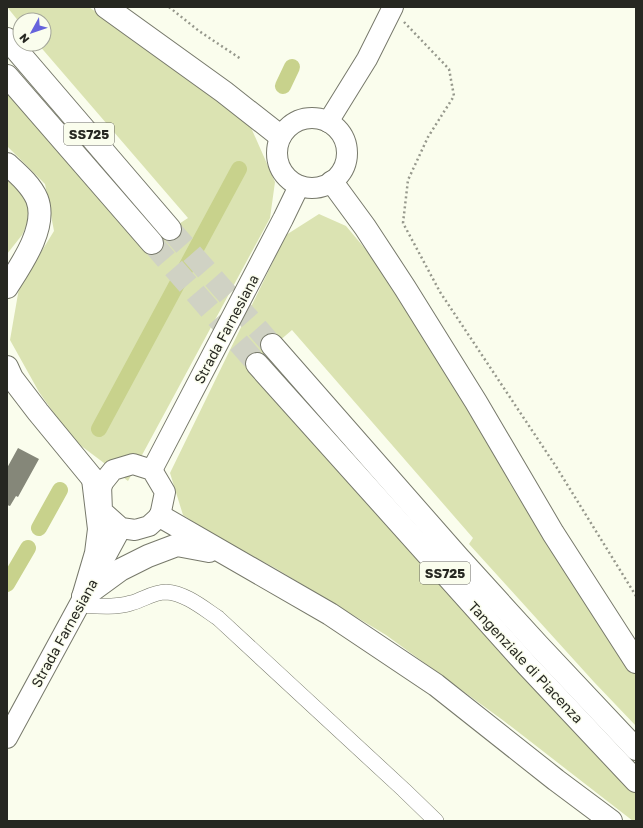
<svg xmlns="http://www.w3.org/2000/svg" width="643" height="828" font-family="'Golos Text',sans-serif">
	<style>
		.green { fill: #dbe3b2 }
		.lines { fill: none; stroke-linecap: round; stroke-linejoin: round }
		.canal { stroke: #c8d28c; stroke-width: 16 }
		.building { fill: #858779 }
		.highway-tunnel { stroke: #d0d2c4; stroke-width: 22; stroke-dasharray: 22 11; stroke-linecap: butt }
		.minor-casing { stroke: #77796b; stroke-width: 16 }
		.major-casing { stroke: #77796b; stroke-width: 22 }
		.highway-casing { stroke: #77796b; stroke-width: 24 }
		.path { stroke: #96988c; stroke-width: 2.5; stroke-dasharray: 2 3; stroke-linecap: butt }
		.minor { stroke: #fff; stroke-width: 15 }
		.major { stroke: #fff; stroke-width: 20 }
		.highway { stroke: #fff; stroke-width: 22 }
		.labels { text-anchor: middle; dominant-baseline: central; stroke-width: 3; stroke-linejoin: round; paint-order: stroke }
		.shield { fill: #fafded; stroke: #66675e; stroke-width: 1 }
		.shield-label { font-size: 13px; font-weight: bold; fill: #262721 }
		.street-label { font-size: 14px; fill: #262721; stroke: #fafded }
	</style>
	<rect width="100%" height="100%" fill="#fafded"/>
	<g class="green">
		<polygon points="7,7 89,7 249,123 275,182 270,218 128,481 72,439 39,392 10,340 19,288 54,231 45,184 7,146 7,88 144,247 188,218 38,44 44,44 44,20 20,20 20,23"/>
		<polygon points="7,167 37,203 22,235 7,254"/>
		<polygon points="319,214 346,226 383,270 636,672 636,726 594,682 469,544 473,538 292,330 250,366 540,690 636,793 636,821 633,821 504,721 386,635 275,568 210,533 183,515 170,473 286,235"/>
	</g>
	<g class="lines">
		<g class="canal">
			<polyline points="283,86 292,67"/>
			<polyline points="99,429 239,169"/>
			<polyline points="39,528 60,490"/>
			<polyline points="7,584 28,548"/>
		</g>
	</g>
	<polygon class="building" points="18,448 39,459 18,497 16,496 10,506 7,505 7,468"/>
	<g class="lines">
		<g class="highway-tunnel">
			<polyline points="170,229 272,345"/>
			<polyline points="152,243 257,364"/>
		</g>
		<defs>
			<path id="minor" d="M79 605C96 606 115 608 131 603 143 600 153 592 166 592 185 593 203 608 218 618L404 790 436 821"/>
			<g id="major">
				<circle cx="312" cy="153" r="35"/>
				<polyline points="328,122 367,59 393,7"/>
				<polygon points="133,464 152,470 165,492 160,516 149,526 135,530 121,528 102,511 101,485 113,470"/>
				<polyline points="152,470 283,219 299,186"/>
				<polyline points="7,738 121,528"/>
			</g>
			<g id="highway">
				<polyline points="106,7 224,92 280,136"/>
				<polyline points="7,39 170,229"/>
				<polyline points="7,76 152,243"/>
				<path d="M7 164C18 174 31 185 37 199 48 227 21 265 7 287"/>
				<polyline points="332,182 365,227 405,288 476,402 553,533 636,662"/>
				<polyline points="272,345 458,557 538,645 636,749"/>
				<polyline points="257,364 526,664 636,781"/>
				<polyline points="7,367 12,378 38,412 93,479 101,485"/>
				<polyline points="160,516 330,614 436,685 556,780 611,821"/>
				<polyline points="83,597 120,570 148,556 177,545 209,551"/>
				<polyline points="83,597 96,553 99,529 93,479"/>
			</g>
		</defs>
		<use href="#minor" class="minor-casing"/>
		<use href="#major" class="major-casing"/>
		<use href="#highway" class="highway-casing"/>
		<g class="path">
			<polyline points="169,7 199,31 241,59"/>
			<polyline points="404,22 449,69 454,96 428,137 408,180 403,223 440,292 557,468 636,596"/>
		</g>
		<use href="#minor" class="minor"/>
		<use href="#major" class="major"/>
		<use href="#highway" class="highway"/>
	</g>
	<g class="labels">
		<g class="shield">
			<rect x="64" y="123" width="50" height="22" rx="3"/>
			<rect x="420" y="562" width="50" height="22" rx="3"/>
		</g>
		<g class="shield-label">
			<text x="89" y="134">SS725</text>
			<text x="445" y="573">SS725</text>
		</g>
		<g class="street-label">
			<text transform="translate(226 329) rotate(-62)">Strada Farnesiana</text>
			<text transform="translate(64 633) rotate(-61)">Strada Farnesiana</text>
			<text transform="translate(526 662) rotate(47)">Tangenziale di Piacenza</text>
		</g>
	</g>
	<rect width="643" height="828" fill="none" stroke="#262721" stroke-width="16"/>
	<g transform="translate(32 32) rotate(230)"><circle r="19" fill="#fafded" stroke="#a5a79b"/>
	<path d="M0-3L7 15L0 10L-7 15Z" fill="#6663dc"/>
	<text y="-6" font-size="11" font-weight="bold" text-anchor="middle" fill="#262721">N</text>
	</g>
</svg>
